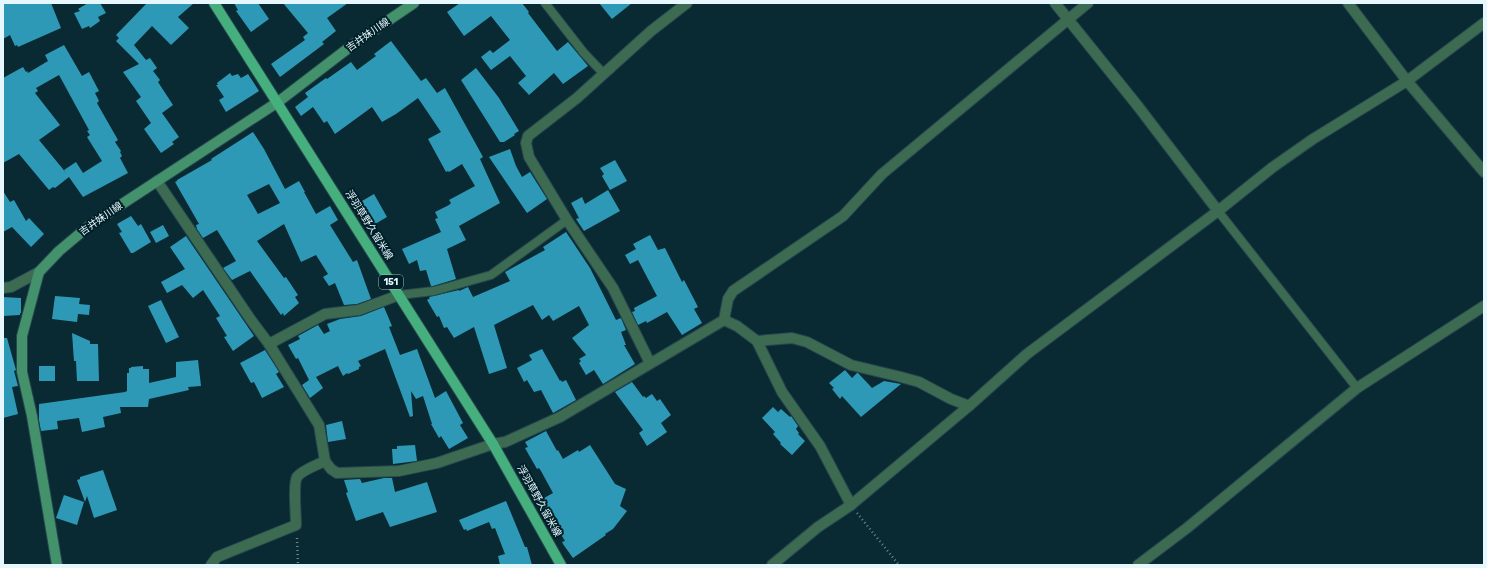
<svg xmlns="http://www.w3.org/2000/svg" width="1487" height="568" font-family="Rubik,'Noto Sans JP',sans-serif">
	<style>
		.building { fill: #2e99b6; fill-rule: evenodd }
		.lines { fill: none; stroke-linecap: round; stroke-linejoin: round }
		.lane-casing { stroke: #28474f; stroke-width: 10 }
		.street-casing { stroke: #28474f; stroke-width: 12 }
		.secondary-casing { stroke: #28474f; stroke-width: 12 }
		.primary-casing { stroke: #28474f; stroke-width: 12 }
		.path { stroke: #6c868e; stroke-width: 2.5; stroke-dasharray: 1 3; stroke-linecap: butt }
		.lane { stroke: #3c6b52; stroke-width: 8 }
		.street { stroke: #3c6b52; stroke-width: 10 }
		.secondary { stroke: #43926b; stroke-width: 10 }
		.primary { stroke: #45b07d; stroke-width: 10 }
		.labels { text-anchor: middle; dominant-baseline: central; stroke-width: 4; stroke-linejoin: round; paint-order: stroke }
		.shield { fill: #002029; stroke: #a1b7be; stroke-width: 1 }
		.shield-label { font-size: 9px; font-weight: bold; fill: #e6f8fe }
		.street-label { font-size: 10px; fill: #e6f8fe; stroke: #002029 }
	</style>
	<rect width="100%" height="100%" fill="#092a33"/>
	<g class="building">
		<polygon points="3,3 51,3 61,28 18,47 17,45 15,46 10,35 3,39"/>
		<polygon points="88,3 100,3 106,13 98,17 100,21 90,28 89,26 82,29 74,13 80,11 78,9"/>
		<polygon points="147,3 194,3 178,17 189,28 171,45 152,26 134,45 146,60 150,58 157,68 153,71 160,80 158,82 173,105 162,113 179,137 172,142 174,144 161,153 144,129 151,123 136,101 141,97 123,72 139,64 116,41 119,38 116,35"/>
		<polygon points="234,3 258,3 269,19 251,32 236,11 238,10"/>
		<polygon points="283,3 348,3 327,18 336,31 322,42 324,44 280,77 271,64 305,40 303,37 308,33"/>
		<polygon points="460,3 522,3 529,12 528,13 557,51 568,42 588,66 563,84 554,73 529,95 518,83 526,76 510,56 491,70 481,57 490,50 493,53 510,40 491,16 464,36 447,12"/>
		<polygon points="599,3 632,3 612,19"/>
		<polygon points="391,41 421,81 426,78 437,93 445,88 483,157 480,159 500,203 459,226 466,240 447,249 456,279 433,286 431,286 426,270 420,271 417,260 409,264 402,249 441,232 435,219 438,218 435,212 449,205 451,203 449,200 475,186 462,164 449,172 448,171 446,172 428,139 441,132 418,98 396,114 382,122 372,107 335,134 327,121 324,123 313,107 301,116 295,107 308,97 305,93 326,78 327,79 351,62 357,70 376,56 374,54"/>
		<path d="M64 45 82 76 89 72 99 91 95 93 99 101 97 103 98 105 118 140 115 142 121 151 120 152 122 156 120 158 128 173 83 197 69 177 55 188 53 187 49 190 19 154 3 163V78L23 67 26 72 27 71 28 73 48 61 45 55ZM59 75 89 130 87 131 90 135 87 137 102 161 83 173 76 162 64 170 67 174 39 140 60 125 35 93 38 91 36 88Z"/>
		<polygon points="476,68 499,98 519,131 514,134 515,135 504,142 500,142 461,80"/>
		<polygon points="230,73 232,76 238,74 241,78 248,74 259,91 226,112 219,100 224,97 216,85 218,85 217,83"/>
		<path d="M253 132 264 149 285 189 299 181 305 192H304L316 214 330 206 338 220 330 225 353 262 357 260 371 299 357 304 344 305 335 283 329 286 323 277 328 274 316 255 301 262 284 224 257 241 284 278 286 277 298 295 295 297 299 303 284 316 283 313 281 315 250 271 232 280 223 268 236 261 217 230 203 238 197 229 196 225 199 224 175 182 177 181V180L212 160 211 159ZM269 184 280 203 258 214 247 195Z"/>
		<polygon points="510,149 516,166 522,177 530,172 547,199 527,213 489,157"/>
		<polygon points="615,160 627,181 610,190 602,176 604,174 600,168"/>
		<polygon points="608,190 620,211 584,231 576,219 579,218 571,203 582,197 585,204"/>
		<polygon points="3,191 10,202 14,200 26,221 29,218 44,234 31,247 12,227 3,232"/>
		<polygon points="374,194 387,217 370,227 359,207 364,204 362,201"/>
		<polygon points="131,216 138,226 141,224 151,242 133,253 131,253 119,233 122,232 117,224"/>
		<polygon points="163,225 169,236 156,243 150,232"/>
		<polygon points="566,232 590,268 616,320 621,318 626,330 621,332 626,345 624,345 635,364 603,384 594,370 586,375 579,363 581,361 579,359 586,355 572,338 589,325 579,306 553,321 549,315 542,320 533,305 494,325 507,368 489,374 474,327 454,338 447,327 444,328 439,316 437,317 427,300 430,298 429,297 459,290 459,291 468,287 473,297 510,281 505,272 545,250 543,247"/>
		<polygon points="650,235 658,250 665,248 682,282 684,280 698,307 694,309 702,323 682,335 667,312 647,323 646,321 638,325 632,312 635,311 634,308 657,296 638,260 630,264 625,255 636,249 633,244"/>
		<polygon points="186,236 254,336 233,351 224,337 227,336 216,318 220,316 203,290 193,298 182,285 167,293 161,282 185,269 170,247"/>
		<polygon points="55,296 80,298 79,304 90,305 89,315 78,314 77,322 52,319"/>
		<polygon points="3,297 21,298 21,313 20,313 20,315 3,316"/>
		<polygon points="161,300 179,337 166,343 148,306"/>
		<polygon points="384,307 392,326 389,327 400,355 417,349 435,398 446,391 463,423 460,425 468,438 449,449 441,436 439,438 431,424 432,424 423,396 416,399 411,391 413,416 410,417 385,349 358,361 361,366 359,367 359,369 348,374 347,373 343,376 338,366 316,377 323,388 310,398 302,385 309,380 298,358 296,359 288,345 300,339 298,336 318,325 324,334 330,331 327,324 340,319 361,316"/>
		<polygon points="72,333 90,341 90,344 98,344 99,381 77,381 76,361 74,361"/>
		<polygon points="3,338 7,338 16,370 14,371 18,386 12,387 18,414 3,418"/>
		<polygon points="542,349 560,381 561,380 562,382 566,380 576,400 553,413 541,390 534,392 527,380 524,382 517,368 532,360 529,355"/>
		<polygon points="265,350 279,372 276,374 284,387 262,398 254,382 251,383 240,363"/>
		<polygon points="198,360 201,386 188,387 189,390 149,399 148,407 120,407 121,413 103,417 105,427 82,432 79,418 57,421 58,429 41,431 39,420 39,404 125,392 127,391 127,373 129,373 129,368 131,368 131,367 143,366 143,369 149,369 149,383 176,377 176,362"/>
		<rect x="39" y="366" width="16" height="15"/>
		<polygon points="845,370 852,378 857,373 858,373 872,388 884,381 901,384 861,417 842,396 840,399 832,389 834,388 829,383"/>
		<polygon points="632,382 643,397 644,396 646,398 652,394 657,401 660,399 671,415 661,423 667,432 647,446 639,433 643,430 615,392"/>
		<polygon points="773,407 778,412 781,409 790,417 791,416 798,426 796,429 799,433 798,434 805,441 792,455 780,444 781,443 773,434 775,432 762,418"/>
		<polygon points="342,421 346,439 328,442 326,425"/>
		<polygon points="546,431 557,451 558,450 563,459 578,450 579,452 590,445 615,484 626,489 620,506 627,511 613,529 605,534 606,535 573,558 563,544 562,542 565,541 554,523 551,525 537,502 553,493 541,471 539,468 537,469 525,448 528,447 525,442"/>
		<polygon points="415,445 417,461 393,464 392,449 397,449 397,446"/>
		<polygon points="103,470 117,510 94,518 87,496 85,502 77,480 80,479 80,477"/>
		<polygon points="384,478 392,478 395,492 427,482 437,512 390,527 383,512 356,521 346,493 348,492 344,480 360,479 362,483"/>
		<polygon points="64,495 84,502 77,525 56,518"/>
		<polygon points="506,501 525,547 527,547 532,565 500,565 498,556 505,554 495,528 492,529 489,522 467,531 466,529 464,530 459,520"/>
	</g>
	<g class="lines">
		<defs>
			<g id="lane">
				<polyline points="545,3 584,53 604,74"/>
				<polyline points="1218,211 1357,388"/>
				<polyline points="399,295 434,291 491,275 567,220"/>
			</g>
			<g id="street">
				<polyline points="1055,3 1137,105 1218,211"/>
				<polyline points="1348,3 1407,81 1484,172"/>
				<polyline points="157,181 251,320 269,344 319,425 325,461 331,469 337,473 399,471 437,463 493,444 505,442 560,417 724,320 737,326 757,341 792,338 807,342 851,365 901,377 919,382 951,399 969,406 1027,354 1218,211 1273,167 1313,139 1407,81 1484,23"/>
				<polyline points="3,288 11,287 39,272"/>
				<polyline points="724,320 728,299 733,291 843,216 882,174 1088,3"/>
				<polyline points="757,341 782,392 820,446 851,505"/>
				<polyline points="269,344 325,314 359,310 399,295"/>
				<polyline points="650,363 613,288 567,220 529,157 526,143 528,136 577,98 651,31 687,3"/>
				<path d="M211 565 217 557 296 525C296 515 293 484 297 477 302 470 317 465 325 461"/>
				<polyline points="772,565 818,527 851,505 969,406"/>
				<polyline points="1138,565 1187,528 1357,388 1484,306"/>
			</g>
			<polyline id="secondary" points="57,565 32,416 22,372 22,336 39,272 59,251 90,225 278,102 355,43 414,3"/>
			<polyline id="primary" points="214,3 493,444 561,565"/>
		</defs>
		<use href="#lane" class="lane-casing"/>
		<use href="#street" class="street-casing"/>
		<use href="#secondary" class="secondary-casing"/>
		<use href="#primary" class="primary-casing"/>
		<g class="path">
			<polyline points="857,513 899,565"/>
			<polyline points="297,538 298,565"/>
		</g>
		<use href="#lane" class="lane"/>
		<use href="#street" class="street"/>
		<use href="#secondary" class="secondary"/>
		<use href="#primary" class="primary"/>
	</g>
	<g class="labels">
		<rect class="shield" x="379" y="275" width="24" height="14" rx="3"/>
		<g class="shield-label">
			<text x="391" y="282">151</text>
		</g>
		<g class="street-label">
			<text transform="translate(368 35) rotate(-35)">吉井妹川線</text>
			<text transform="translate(101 219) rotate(-35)">吉井妹川線</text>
			<text transform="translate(369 225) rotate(58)">浮羽草野久留米線</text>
			<text transform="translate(539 501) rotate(61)">浮羽草野久留米線</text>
		</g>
	</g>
	<rect width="1487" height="568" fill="none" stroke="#e6f8fe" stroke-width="8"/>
</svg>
